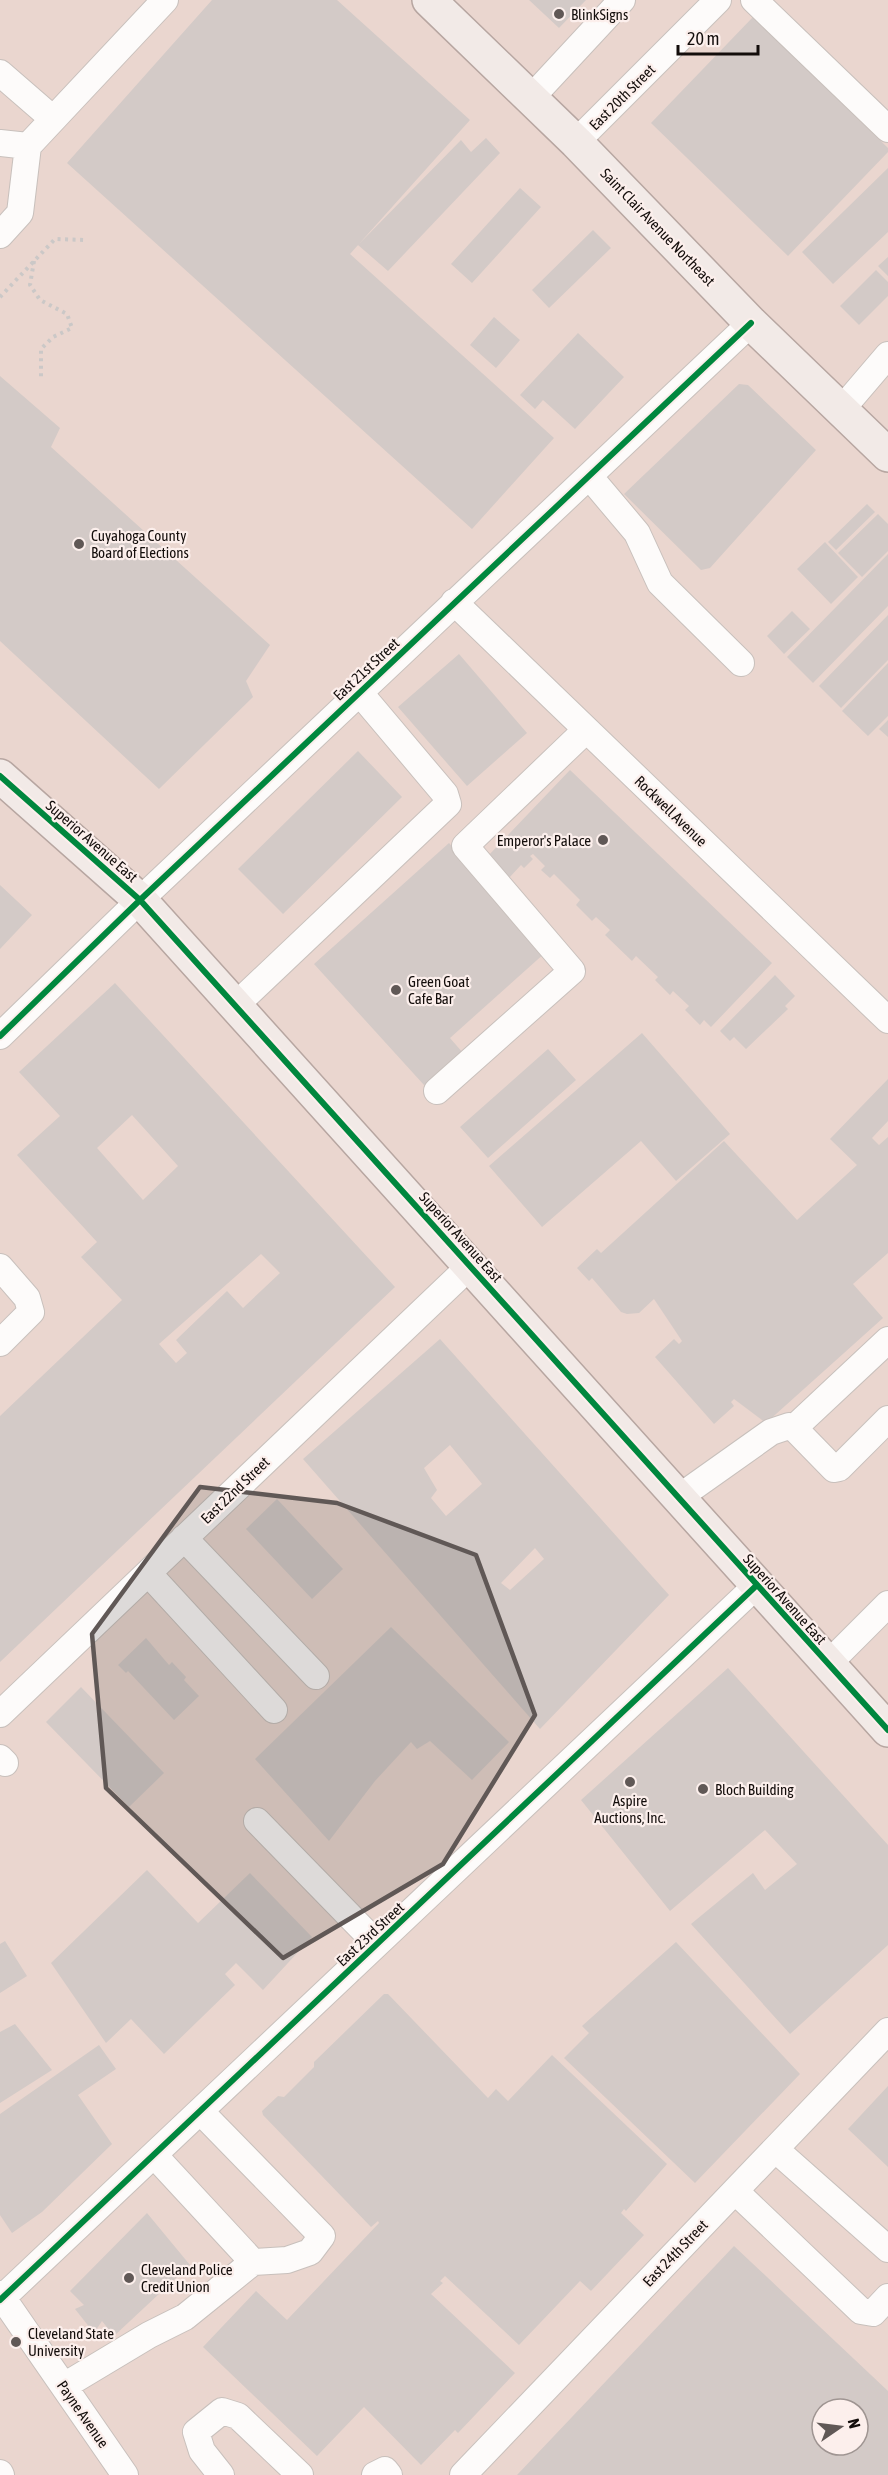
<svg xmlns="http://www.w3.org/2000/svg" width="888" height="2475" font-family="'Asap Condensed',sans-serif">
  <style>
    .built { fill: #ead6cf; fill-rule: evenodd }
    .building { fill: #d3cac7; fill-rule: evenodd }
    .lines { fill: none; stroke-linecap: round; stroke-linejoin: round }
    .minor-casing { stroke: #c8c0bc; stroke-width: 28 }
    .major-casing { stroke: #b7a6a1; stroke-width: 36 }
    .path { stroke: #cbc8c7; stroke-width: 4; stroke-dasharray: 3 4.5; stroke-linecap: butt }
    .minor { stroke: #fdfbfa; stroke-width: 26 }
    .major { stroke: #f2eae7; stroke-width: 33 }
    .cycleway-casing { stroke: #fcefec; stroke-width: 10 }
    .cycleway { stroke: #00873e; stroke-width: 6 }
    .marked { fill: #605856; fill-opacity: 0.2; stroke: #605856; stroke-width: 4.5; stroke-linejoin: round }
    .poi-dot { fill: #605856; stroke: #fcefec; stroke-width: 2 }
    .labels { text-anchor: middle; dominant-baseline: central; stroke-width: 4.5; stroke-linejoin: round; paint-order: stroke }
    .poi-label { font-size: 15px; fill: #130d0b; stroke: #fcefec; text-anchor: start }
    .street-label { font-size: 15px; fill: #130d0b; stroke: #fcefec }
  </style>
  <rect width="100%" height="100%" fill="#efe4e0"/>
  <path class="built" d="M 0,0 L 888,0 L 888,2475 L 0,2475 ZM 822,2409 L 858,2409 L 858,2445 L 822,2445 Z"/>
  <path class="building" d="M 212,0 L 337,0 L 470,120 L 350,254 L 554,438 L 472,529 L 67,163 Z
    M 529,0 L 586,0 L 559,28 Z
    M 753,17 L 888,148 L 888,152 L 788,256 L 651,123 Z
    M 486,138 L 500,153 L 388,271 L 358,245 L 461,140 L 471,152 Z
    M 888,168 L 888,232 L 833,284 L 802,252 Z
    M 520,188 L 541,207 L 472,283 L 451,264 Z
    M 593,230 L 611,248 L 549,308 L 532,290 Z
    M 888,257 L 888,276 L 878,266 Z
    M 876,270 L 888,282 L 888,296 L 859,325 L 840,306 Z
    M 494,317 L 520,340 L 496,368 L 470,345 Z
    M 578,333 L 624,377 L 575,429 L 543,400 L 535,409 L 520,395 Z
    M 0,376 L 60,428 L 51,447 L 270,645 L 246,681 L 253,697 L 159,789 L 0,641 Z
    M 739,384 L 748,385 L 816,450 L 710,568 L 701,570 L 624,494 Z
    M 867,504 L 875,512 L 836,550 L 828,542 Z
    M 878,514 L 888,524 L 888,551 L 862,577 L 838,553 Z
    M 825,542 L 858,577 L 831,604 L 797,569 Z
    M 888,554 L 888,606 L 813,683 L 787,657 Z
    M 792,611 L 810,629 L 784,654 L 767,636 Z
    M 888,615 L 888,660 L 841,708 L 819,686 Z
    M 459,654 L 527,733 L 467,786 L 398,707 Z
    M 888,663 L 888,716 L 868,736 L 842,711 Z
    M 888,720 L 888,737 L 879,729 Z
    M 358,751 L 402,797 L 283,914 L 238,869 Z
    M 570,770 L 772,963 L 711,1027 L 704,1020 L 700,1025 L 685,1010 L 689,1006 L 673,991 L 670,995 L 655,980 L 658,977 L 636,956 L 632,961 L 605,935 L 610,930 L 596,917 L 592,921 L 576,905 L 580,900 L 554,874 L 550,878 L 541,870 L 545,866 L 533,854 L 530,856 L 533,859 L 524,868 L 521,865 L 509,878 L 487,857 Z
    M 449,843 L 546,952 L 450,1038 L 463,1053 L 424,1085 L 314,964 Z
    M 0,885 L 32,915 L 0,949 Z
    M 775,975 L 795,996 L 785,1006 L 788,1009 L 746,1049 L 734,1037 L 730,1041 L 720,1031 Z
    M 115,983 L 395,1287 L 0,1662 L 0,1416 L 122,1300 L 81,1257 L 97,1242 L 17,1155 L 60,1116 L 19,1072 ZM 132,1115 L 178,1166 L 143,1200 L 97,1148 ZM 261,1254 L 280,1273 L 243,1308 L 227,1291 L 176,1340 L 187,1353 L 176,1363 L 159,1344 Z
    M 642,1033 L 730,1134 L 676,1181 L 641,1141 L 542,1227 L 489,1166 Z
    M 548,1049 L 576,1080 L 488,1158 L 460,1127 Z
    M 888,1079 L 888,1121 L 872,1138 L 879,1145 L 888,1137 L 888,1253 L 853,1284 L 883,1318 L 766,1423 L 734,1399 L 731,1402 L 734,1406 L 714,1424 L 655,1357 L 674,1339 L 679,1344 L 682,1341 L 654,1299 L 639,1313 L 627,1314 L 621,1312 L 592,1278 L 589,1281 L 577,1268 L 597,1249 L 601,1253 L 724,1141 L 797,1220 L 857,1165 L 830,1139 Z
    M 440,1339 L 669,1595 L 540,1729 L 303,1459 ZM 450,1445 L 482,1484 L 446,1516 L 431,1498 L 437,1490 L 424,1468 ZM 535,1548 L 544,1559 L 510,1590 L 501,1583 Z
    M 277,1499 L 343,1569 L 312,1599 L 246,1529 Z
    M 391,1627 L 509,1742 L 472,1780 L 430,1741 L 417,1749 L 411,1742 L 375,1781 L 329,1841 L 255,1759 Z
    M 146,1638 L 169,1665 L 172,1662 L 186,1677 L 184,1680 L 199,1696 L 174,1720 L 128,1671 L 126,1673 L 118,1665 Z
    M 728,1668 L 888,1845 L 888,1945 L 790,2034 L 691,1924 L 753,1873 L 765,1890 L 797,1864 L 765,1830 L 670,1911 L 581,1800 Z
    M 81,1687 L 164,1773 L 129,1807 L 46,1722 Z
    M 147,1870 L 198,1923 L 250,1873 L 312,1937 L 263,1990 L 236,1963 L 225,1974 L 235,1985 L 164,2054 L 131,2019 L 106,2043 L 51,1963 Z
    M 5,1941 L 27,1976 L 0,1993 L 0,1944 Z
    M 676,1942 L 800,2074 L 695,2183 L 564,2058 L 589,2033 L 582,2026 Z
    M 384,1994 L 388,1994 L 488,2098 L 496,2089 L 508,2101 L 552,2055 L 667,2164 L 626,2211 L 624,2209 L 621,2213 L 644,2235 L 591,2291 L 580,2281 L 519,2345 L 445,2276 L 440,2281 L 443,2283 L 431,2294 L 515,2373 L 458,2433 L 455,2430 L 421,2465 L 364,2407 L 317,2456 L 203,2347 L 256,2291 L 287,2320 L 379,2223 L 378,2221 L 371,2227 L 263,2115 L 262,2111 L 278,2096 L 284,2097 L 314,2067 L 314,2062 Z
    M 15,2024 L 52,2070 L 0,2103 L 0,2032 Z
    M 99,2045 L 116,2069 L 78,2095 L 112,2144 L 42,2212 L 12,2233 L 0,2215 L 0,2114 Z
    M 888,2086 L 888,2167 L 848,2129 Z
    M 147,2213 L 190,2265 L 114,2336 L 102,2321 L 94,2333 L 75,2309 L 84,2305 L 70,2291 Z
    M 734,2246 L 888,2391 L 888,2475 L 517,2475 ZM 822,2409 L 858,2409 L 858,2445 L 822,2445 Z"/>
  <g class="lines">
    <defs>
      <path id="minor" d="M 754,0 L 888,129
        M 0,73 L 53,119
        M 530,99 L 622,0
        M 576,142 L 718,0
        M 0,143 L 28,146
        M 0,235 L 20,213 L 28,146 L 165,0
        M 841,410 L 888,355
        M 589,476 L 637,533 L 660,583 L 741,663
        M 454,602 L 888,1020
        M 236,1005 L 448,804 L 445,794 L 359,692
        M 0,1036 L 140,900 L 751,323
        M 437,1091 L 572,971 L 465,846 L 586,730
        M 0,1267 L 27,1298 L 31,1312 L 0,1343
        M 794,1428 L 888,1340
        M 678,1498 L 771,1432 L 789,1426 L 794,1428 L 834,1469 L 839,1468 L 888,1419
        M 184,1538 L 316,1676
        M 148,1573 L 274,1710
        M 828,1664 L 888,1604
        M 0,1714 L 471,1265
        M 0,1758 L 5,1763
        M 257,1821 L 377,1944
        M 775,2149 L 888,2249
        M 154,2155 L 253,2262
        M 735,2191 L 861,2311 L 873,2313 L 888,2297
        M 0,2294 L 125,2475
        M 0,2300 L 757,1585
        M 64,2386 L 149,2335 L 185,2317 L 253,2262 L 287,2260 L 310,2252 L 322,2236 L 200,2111
        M 0,2473 L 1,2475
        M 221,2475 L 202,2451 L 196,2432 L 222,2411 L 238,2416 L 300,2475
        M 375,2475 L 385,2470 L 389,2475
        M 463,2475 L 888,2031"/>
      <path id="major" d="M 429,0 L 576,142 L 751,323 L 888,455
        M 0,776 L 140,900 L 888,1730"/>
    </defs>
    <use href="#minor" class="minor-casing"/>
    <use href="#major" class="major-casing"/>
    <path class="path" d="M 34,261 L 30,285 L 40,300 L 67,314 L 72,328 L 53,337 L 41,349 L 41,377
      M 0,297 L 55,239 L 84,240"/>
    <use href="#minor" class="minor"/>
    <use href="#major" class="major"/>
    <defs>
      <path id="cycleway" d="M 0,776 L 140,900 L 888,1730
        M 0,1036 L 140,900 L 751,323
        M 0,2300 L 757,1585"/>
    </defs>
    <use href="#cycleway" class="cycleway-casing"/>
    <use href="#cycleway" class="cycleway"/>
  </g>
  <path class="marked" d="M 200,1487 L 337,1503 L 476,1555 L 535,1715 L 443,1864 L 283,1958 L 106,1788 L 92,1634 Z"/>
  <g class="poi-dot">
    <circle cx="559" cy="14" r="6"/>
    <circle cx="79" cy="544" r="6"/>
    <circle cx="603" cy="840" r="6"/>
    <circle cx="396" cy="990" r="6"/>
    <circle cx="630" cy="1782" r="6"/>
    <circle cx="703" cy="1789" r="6"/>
    <circle cx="129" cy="2278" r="6"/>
    <circle cx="16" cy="2342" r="6"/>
  </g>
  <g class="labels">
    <g class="poi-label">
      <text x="571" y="14">BlinkSigns</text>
      <text x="91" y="535">Cuyahoga County<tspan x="91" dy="17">Board of Elections</tspan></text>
      <text x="591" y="840" text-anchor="end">Emperor's Palace</text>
      <text x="408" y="981">Green Goat<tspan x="408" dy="17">Cafe Bar</tspan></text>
      <text x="715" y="1789">Bloch Building</text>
      <text x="630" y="1800" text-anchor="middle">Aspire<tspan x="630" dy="17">Auctions, Inc.</tspan></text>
      <text x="141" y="2269">Cleveland Police<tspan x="141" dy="17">Credit Union</tspan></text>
      <text x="28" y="2333">Cleveland State<tspan x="28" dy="17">University</tspan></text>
    </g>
    <g class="street-label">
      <text transform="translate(622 97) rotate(-45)">East 20th Street</text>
      <text transform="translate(658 227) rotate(46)">Saint Clair Avenue Northeast</text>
      <text transform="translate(366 669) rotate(-43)">East 21st Street</text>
      <text transform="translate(671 811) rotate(44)">Rockwell Avenue</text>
      <text transform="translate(92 841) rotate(41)">Superior Avenue East</text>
      <text transform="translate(461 1237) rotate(48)">Superior Avenue East</text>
      <text transform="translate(235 1490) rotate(-44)">East 22nd Street</text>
      <text transform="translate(785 1599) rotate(48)">Superior Avenue East</text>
      <text transform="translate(370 1934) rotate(-43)">East 23rd Street</text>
      <text transform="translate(675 2253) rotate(-46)">East 24th Street</text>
      <text transform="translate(83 2414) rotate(55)">Payne Avenue</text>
    </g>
  </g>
  <g transform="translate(840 2427) rotate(76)"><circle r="28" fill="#fcefec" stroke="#9f9592" stroke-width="1.5"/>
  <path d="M0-4.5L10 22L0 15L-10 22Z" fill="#605856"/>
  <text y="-9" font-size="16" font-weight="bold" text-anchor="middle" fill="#130d0b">N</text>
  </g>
  <path d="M678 45v9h80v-9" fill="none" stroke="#130d0b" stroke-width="3"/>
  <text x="687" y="45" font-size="18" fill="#130d0b" stroke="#fcefec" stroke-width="4.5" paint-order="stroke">20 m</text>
</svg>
